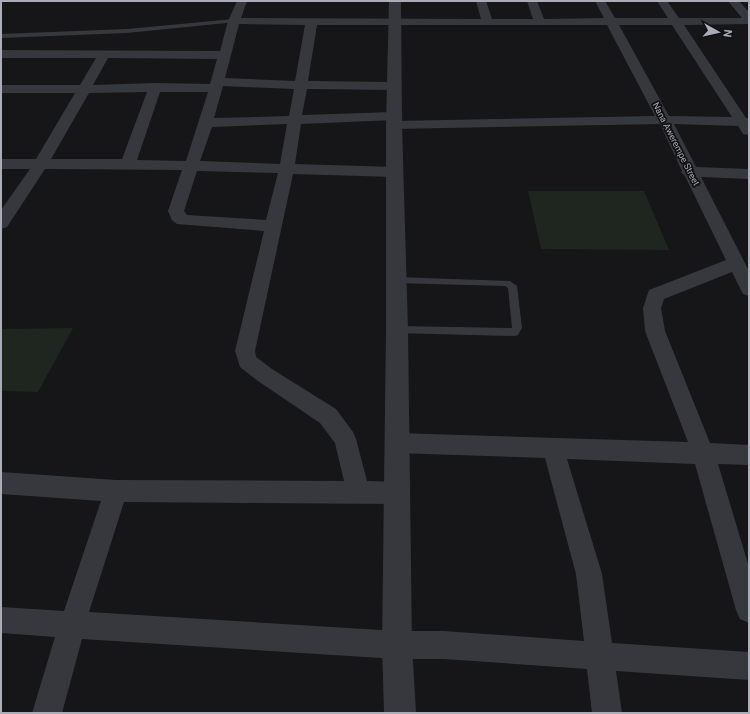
<svg xmlns="http://www.w3.org/2000/svg" width="750" height="714" font-family="Roboto,sans-serif">
  <style>
    .green { fill: #1e261f }
    .lines { fill: none; stroke-linecap: round; stroke-linejoin: round }
    .service { fill: #37383d; fill-rule: evenodd }
    .minor { fill: #37383d; fill-rule: evenodd }
    .tertiary { fill: #37383d; fill-rule: evenodd }
    .labels { text-anchor: middle; dominant-baseline: central; stroke-width: 3.5; stroke-linejoin: round; paint-order: stroke }
    .far-street-label { font-size: 9px; fill: #a8adb8; stroke: #111113 }
  </style>
  <rect width="100%" height="100%" fill="#161618"/>
  <path class="green" d="M 528,191 L 644,191 L 669,250 L 541,249 Z
    M 73,328 L 38,392 L 1,391 L 1,329 Z"/>
  <g class="lines">
    <path class="service" d="M 234,19 L 237,21 L 236,22 L 127,33 L 1,38 L 1,34 L 127,29 Z
      M 395,277 L 510,281 L 517,286 L 522,328 L 518,335 L 515,336 L 394,333 L 392,330 L 394,327 L 397,326 L 512,328 L 508,288 L 505,286 L 395,283 L 390,280 Z"/>
    <path class="minor" d="M 237,1 L 247,1 L 241,18 L 481,19 L 476,1 L 486,1 L 492,19 L 533,19 L 527,1 L 537,1 L 544,19 L 604,18 L 595,1 L 605,1 L 615,18 L 668,18 L 657,1 L 667,1 L 679,18 L 742,18 L 728,1 L 739,1 L 749,12 L 749,24 L 684,25 L 746,118 L 749,118 L 749,135 L 743,134 L 738,126 L 674,124 L 696,167 L 749,169 L 749,179 L 701,177 L 749,271 L 749,296 L 743,294 L 732,272 L 664,299 L 661,308 L 665,331 L 710,443 L 749,445 L 749,465 L 718,464 L 749,567 L 749,623 L 740,619 L 736,610 L 695,464 L 567,459 L 602,574 L 612,643 L 749,652 L 749,680 L 616,671 L 622,713 L 592,713 L 587,669 L 444,659 L 397,659 L 82,639 L 62,713 L 32,713 L 55,637 L 1,633 L 1,607 L 64,611 L 101,501 L 1,494 L 1,472 L 116,480 L 344,481 L 335,443 L 320,423 L 258,381 L 240,367 L 235,351 L 264,231 L 177,224 L 172,220 L 168,211 L 182,170 L 45,169 L 7,227 L 1,229 L 1,210 L 30,169 L 1,169 L 1,159 L 36,159 L 75,93 L 1,93 L 1,85 L 80,85 L 96,58 L 1,58 L 1,50 L 220,51 L 228,21 ZM 239,24 L 305,25 L 295,81 L 225,78 ZM 317,25 L 607,25 L 655,116 L 394,121 L 389,122 L 387,125 L 389,128 L 394,129 L 660,124 L 682,171 L 681,172 L 685,176 L 726,260 L 649,290 L 643,308 L 645,331 L 688,442 L 396,433 L 388,436 L 385,443 L 388,450 L 396,453 L 545,458 L 576,574 L 584,641 L 444,631 L 397,631 L 89,612 L 124,502 L 397,504 L 405,501 L 409,493 L 405,485 L 397,482 L 367,481 L 356,439 L 353,432 L 336,409 L 272,369 L 256,357 L 255,351 L 293,174 L 395,177 L 400,175 L 403,172 L 400,169 L 395,167 L 295,164 L 301,124 L 394,120 L 399,119 L 401,116 L 399,113 L 394,112 L 302,115 L 307,89 L 393,90 L 398,89 L 400,86 L 398,83 L 393,82 L 308,81 ZM 619,25 L 672,25 L 732,117 L 669,116 ZM 108,58 L 217,59 L 210,84 L 155,83 L 93,85 ZM 223,86 L 294,89 L 289,116 L 214,118 ZM 147,92 L 122,159 L 51,159 L 89,93 ZM 160,92 L 208,92 L 186,161 L 137,160 ZM 287,124 L 280,164 L 200,161 L 212,127 ZM 197,171 L 278,173 L 266,220 L 187,215 L 184,211 Z"/>
    <path class="tertiary" d="M 389,1 L 401,1 L 402,125 L 408,330 L 412,645 L 416,713 L 384,713 L 382,645 L 386,330 L 386,125 Z"/>
  </g>
  <g class="labels">
    <g class="far-street-label">
      <text transform="translate(676 144) rotate(63)">Nana Awerempe Street</text>
    </g>
  </g>
  <rect width="750" height="714" fill="none" stroke="#a8adb8" stroke-width="4"/>
  <g transform="translate(718 32) rotate(98)" stroke="#111113" stroke-width="3" paint-order="stroke">
  <path d="M0-3L7 15L0 10L-7 15Z" fill="#a8adb8"/>
  <text y="-6" font-size="11" font-weight="bold" text-anchor="middle" fill="#a8adb8">N</text>
  </g>
</svg>
